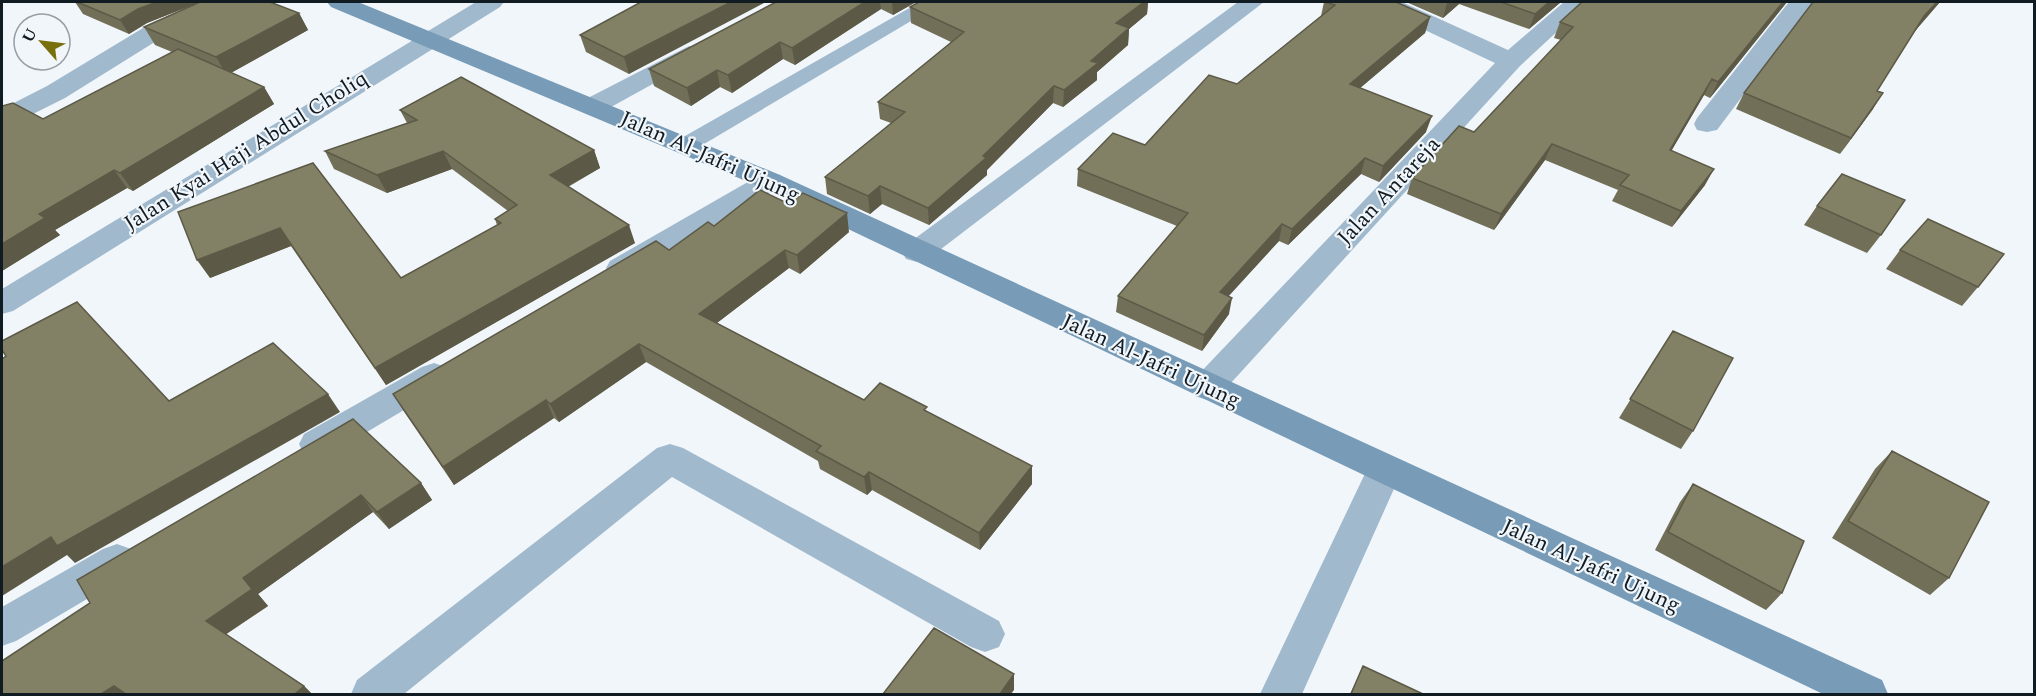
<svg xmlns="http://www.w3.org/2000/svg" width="2036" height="696" font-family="Spectral,serif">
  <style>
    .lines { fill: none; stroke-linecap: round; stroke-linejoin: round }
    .lane { fill: #a1b9cc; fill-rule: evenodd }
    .street { fill: #a1b9cc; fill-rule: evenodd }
    .secondary { fill: #789cb7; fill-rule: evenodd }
    .wall { fill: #716f57 }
    .shaded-wall { fill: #5c5a47 }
    .building { fill: #838165; stroke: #5c5a47; stroke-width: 1.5 }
    .labels { text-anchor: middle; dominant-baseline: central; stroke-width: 4.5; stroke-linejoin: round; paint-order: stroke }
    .street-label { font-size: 22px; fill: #111b22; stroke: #f1f6fb }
  </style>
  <rect width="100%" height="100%" fill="#f1f6fb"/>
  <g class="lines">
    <path class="lane" d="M 920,2 L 943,2 L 694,150 L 678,150 L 675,145 L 678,140 Z"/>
    <path class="street" d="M 205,2 L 236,2 L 232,7 L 166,35 L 65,98 L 11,125 L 2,127 L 2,109 L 47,86 L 148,25 Z
      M 476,2 L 504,2 L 500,7 L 13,311 L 2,314 L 2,289 Z
      M 1238,2 L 1264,2 L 928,259 L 917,262 L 906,259 L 902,252 L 906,245 Z
      M 1373,2 L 1402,2 L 1508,50 L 1564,2 L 1589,2 L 1520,66 L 1219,396 L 1207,400 L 1195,396 L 1190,387 L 1195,378 L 1495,63 L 1376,7 Z
      M 1789,2 L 1813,2 L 1717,130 L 1707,132 L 1697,130 L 1694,124 L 1697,118 Z
      M 689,46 L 698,49 L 702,54 L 698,59 L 602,112 L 593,114 L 584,112 L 580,106 L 584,100 Z
      M 770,172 L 780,175 L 784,181 L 780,187 L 632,275 L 621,279 L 610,275 L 606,268 L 610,261 L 760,175 Z
      M 434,363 L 446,367 L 451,376 L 446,385 L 330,454 L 317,458 L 304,454 L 299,444 L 304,434 L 422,367 Z
      M 670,444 L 683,448 L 999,621 L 1005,634 L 999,647 L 985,652 L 971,647 L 672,477 L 404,694 L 351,694 L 357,680 L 657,448 Z
      M 1384,456 L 1397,461 L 1402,471 L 1302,694 L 1260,694 L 1371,461 Z
      M 117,544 L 131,549 L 136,561 L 131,573 L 16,641 L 2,646 L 2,607 L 103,549 Z"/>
    <path class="secondary" d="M 327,2 L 358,2 L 780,175 L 1882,680 L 1888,694 L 1823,694 L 760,187 L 331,7 Z"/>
  </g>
  <path class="wall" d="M 75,2 L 200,2 L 147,23 L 129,34 L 83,14 Z
    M 641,2 L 629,74 L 586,52 L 580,35 Z
    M 776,2 L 916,2 L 893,15 L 881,9 L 795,65 L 783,59 L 732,93 L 720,87 L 691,106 L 654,86 L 649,69 Z
    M 919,2 L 1148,2 L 1147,14 L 1129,29 L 1128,45 L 1097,72 L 1097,80 L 1063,107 L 1053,103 L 987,170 L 987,175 L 929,225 L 882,204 L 870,214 L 827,194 L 825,177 L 891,123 L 880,119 L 878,102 L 951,42 L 911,23 L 910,7 Z
    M 1324,2 L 1430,17 L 1425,33 L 1360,88 L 1426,132 L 1379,182 L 1361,174 L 1288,245 L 1279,241 L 1228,296 L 1229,314 L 1202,351 L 1116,312 L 1118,296 L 1177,226 L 1077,186 L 1078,169 L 1145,145 L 1237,84 L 1321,16 Z
    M 1406,2 L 1561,2 L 1529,29 L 1459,4 L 1443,18 Z
    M 1787,2 L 1710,98 L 1704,95 L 1671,151 L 1705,185 L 1672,227 L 1612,201 L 1618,190 L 1545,160 L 1494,230 L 1407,194 L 1412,178 L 1474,132 L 1561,40 L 1554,38 L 1560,22 Z
    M 1808,2 L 1940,2 L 1915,31 L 1877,91 L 1873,109 L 1840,154 L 1736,109 L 1744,93 L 1813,2 Z
    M 299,13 L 308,30 L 231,73 L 264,87 L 274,104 L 133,191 L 127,188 L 55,230 L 60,235 L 2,271 L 2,105 L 43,119 L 172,52 L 155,45 L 144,27 Z
    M 400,110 L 594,150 L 600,168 L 568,187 L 635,243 L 386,385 L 291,246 L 210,278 L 313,163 L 401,278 L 497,225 L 495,219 L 508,211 L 452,169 L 387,193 L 334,169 L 325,151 L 407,123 Z
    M 1817,206 L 1881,235 L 1867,253 L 1804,225 Z
    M 714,226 L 849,232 L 800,274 L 789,268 L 717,323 L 864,400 L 927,412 L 1032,484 L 980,550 L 872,490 L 867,495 L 820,469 L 818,461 L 646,362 L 559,422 L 554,418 L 454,485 L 405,413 L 393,394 Z
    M 1900,250 L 1978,287 L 1962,306 L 1886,269 Z
    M 1673,331 L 1693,431 L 1681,449 L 1619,418 Z
    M 353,419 L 421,483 L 432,500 L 389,529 L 373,512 L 258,594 L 268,606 L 226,634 L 304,686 L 312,694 L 2,694 L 90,603 Z
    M 1892,451 L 1949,578 L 1930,595 L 1832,538 L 1875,469 Z
    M 1693,484 L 1782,593 L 1766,610 L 1655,550 L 1680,502 Z
    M 1363,666 L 1423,694 L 1350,694 Z"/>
  <path class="shaded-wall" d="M 157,2 L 200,2 L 147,23 L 129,34 L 120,20 L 138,9 Z
    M 731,2 L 766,2 L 629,74 L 624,57 Z
    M 865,2 L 880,2 L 881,9 L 795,65 L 792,48 Z
    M 892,2 L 916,2 L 893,15 Z
    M 1144,2 L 1148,2 L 1147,14 L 1129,29 L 1128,45 L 1097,72 L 1097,80 L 1063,107 L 1064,90 L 1091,61 L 1116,23 Z
    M 1449,2 L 1460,2 L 1459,4 L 1443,18 L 1447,3 Z
    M 1549,2 L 1561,2 L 1529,29 L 1535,14 Z
    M 1783,2 L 1787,2 L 1710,98 L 1718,82 Z
    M 1937,2 L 1940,2 L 1914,32 L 1924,16 Z
    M 299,13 L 308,30 L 227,75 L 216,57 Z
    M 1430,17 L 1425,33 L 1346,100 L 1350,84 Z
    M 780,42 L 783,59 L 732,93 L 728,75 Z
    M 717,70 L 720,87 L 691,106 L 687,88 Z
    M 1712,79 L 1704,95 L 1662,167 L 1670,150 Z
    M 1054,86 L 1053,103 L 987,170 L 987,175 L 929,225 L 928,208 L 983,156 Z
    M 264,87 L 274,104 L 133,191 L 120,173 Z
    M 1883,93 L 1873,109 L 1840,154 L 1851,138 Z
    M 1432,116 L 1426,132 L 1379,182 L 1383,166 Z
    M 1552,144 L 1545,160 L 1494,230 L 1501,214 Z
    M 594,150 L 600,168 L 556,193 L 550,175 Z
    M 443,151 L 452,169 L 387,193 L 377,175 Z
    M 1365,158 L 1361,174 L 1288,245 L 1292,229 Z
    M 1714,169 L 1705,185 L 1672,227 L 1681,211 Z
    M 114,170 L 127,188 L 55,230 L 60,235 L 2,271 L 2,244 L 39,214 Z
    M 880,186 L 882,204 L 870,214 L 868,196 Z
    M 847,213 L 849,232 L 800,274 L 797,255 Z
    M 1282,224 L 1279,241 L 1217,309 L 1220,292 Z
    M 629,225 L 635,243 L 386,385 L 375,368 Z
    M 280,228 L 291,246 L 210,278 L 197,260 Z
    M 785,250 L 789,268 L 705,332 L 699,314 Z
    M 1232,298 L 1229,314 L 1202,351 L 1204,335 Z
    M 639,344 L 646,362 L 559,422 L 550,404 Z
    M 328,394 L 340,412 L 75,563 L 67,555 L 2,596 L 2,567 L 51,537 Z
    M 546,400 L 554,418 L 454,485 L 443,467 Z
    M 1032,466 L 1032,484 L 980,550 L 979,533 Z
    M 869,472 L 872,490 L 867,495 L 864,477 Z
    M 421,483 L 432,500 L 389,529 L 377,512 Z
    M 361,495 L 373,512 L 258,594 L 268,606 L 222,637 L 206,621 L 243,578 Z
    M 1014,674 L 1014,690 L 1011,694 L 1000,694 Z
    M 114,686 L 125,694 L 101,694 Z
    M 304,686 L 312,694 L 295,694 Z"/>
  <path class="building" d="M 77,2 L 157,2 L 138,9 L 120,20 Z
    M 200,2 L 270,2 L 299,13 L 216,57 L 144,27 Z
    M 641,2 L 731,2 L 624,57 L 580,35 Z
    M 776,2 L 865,2 L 792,48 L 780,42 L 728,75 L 717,70 L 687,88 L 649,69 Z
    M 919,2 L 1144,2 L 1116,23 L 1129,28 L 1091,61 L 1098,63 L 1064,90 L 1054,86 L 983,156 L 986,158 L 928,208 L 880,186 L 868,196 L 825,177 L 905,112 L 878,102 L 964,32 L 910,7 Z
    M 1325,2 L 1396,2 L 1430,17 L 1350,84 L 1432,116 L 1383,166 L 1365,158 L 1292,229 L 1282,224 L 1220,292 L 1232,298 L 1204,335 L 1118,296 L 1188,213 L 1078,169 L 1113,133 L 1145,145 L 1209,75 L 1237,84 L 1335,5 Z
    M 1501,2 L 1549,2 L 1535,14 Z
    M 1582,2 L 1783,2 L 1718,82 L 1712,79 L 1670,150 L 1714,169 L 1681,211 L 1620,185 L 1629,175 L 1552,144 L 1501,214 L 1412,178 L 1459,126 L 1474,132 L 1573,27 L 1560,22 Z
    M 1813,2 L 1937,2 L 1924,16 L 1877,91 L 1883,93 L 1851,138 L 1744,93 Z
    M 178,49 L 264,87 L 120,173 L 114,170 L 39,214 L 45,218 L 2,244 L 2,106 L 13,103 L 43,119 Z
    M 461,77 L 594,150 L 550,175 L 629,225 L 375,368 L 280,228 L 197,260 L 178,212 L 313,163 L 401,278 L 501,223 L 495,219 L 517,205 L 443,151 L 377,175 L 325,151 L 417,120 L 400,110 Z
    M 1842,174 L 1905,200 L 1881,235 L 1817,206 Z
    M 760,190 L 789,204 L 803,193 L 847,213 L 797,255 L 785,250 L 699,314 L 864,400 L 880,383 L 927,407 L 924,410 L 1032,466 L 979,533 L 869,472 L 864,477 L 816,451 L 821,446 L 639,344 L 550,404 L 546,400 L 443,467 L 393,394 L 656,241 L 669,250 L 708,222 L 714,226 Z
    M 1928,219 L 2004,254 L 1978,287 L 1900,250 Z
    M 77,302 L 169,401 L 273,343 L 328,394 L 57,546 L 51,537 L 2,567 L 2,359 L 6,356 L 2,350 L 2,341 Z
    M 1673,331 L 1733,358 L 1693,431 L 1630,399 Z
    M 353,419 L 421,483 L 377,512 L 361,495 L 243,578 L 252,589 L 206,621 L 304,686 L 295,694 L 126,694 L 114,686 L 101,694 L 2,694 L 2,661 L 90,603 L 77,580 Z
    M 1892,451 L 1989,502 L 1949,578 L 1848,521 Z
    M 1693,484 L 1804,541 L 1782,593 L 1668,532 Z
    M 934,628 L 1014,674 L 1000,694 L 883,694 Z
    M 1363,666 L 1423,694 L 1351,694 Z"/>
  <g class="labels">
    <g class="street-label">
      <text transform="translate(246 151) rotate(-32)">Jalan Kyai Haji Abdul Choliq</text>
      <text transform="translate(710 157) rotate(24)">Jalan Al-Jafri Ujung</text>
      <text transform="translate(1389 191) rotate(-47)">Jalan Antareja</text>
      <text transform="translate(1151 361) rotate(25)">Jalan Al-Jafri Ujung</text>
      <text transform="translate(1591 566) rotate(25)">Jalan Al-Jafri Ujung</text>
    </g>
  </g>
  <rect width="2036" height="696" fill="none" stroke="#111b22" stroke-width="6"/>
  <g transform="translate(42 42) rotate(298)"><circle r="28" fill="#f1f6fb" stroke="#979ea4" stroke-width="1.5"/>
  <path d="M0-4.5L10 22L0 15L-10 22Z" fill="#796f0d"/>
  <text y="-9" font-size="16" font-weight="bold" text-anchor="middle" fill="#111b22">U</text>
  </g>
</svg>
